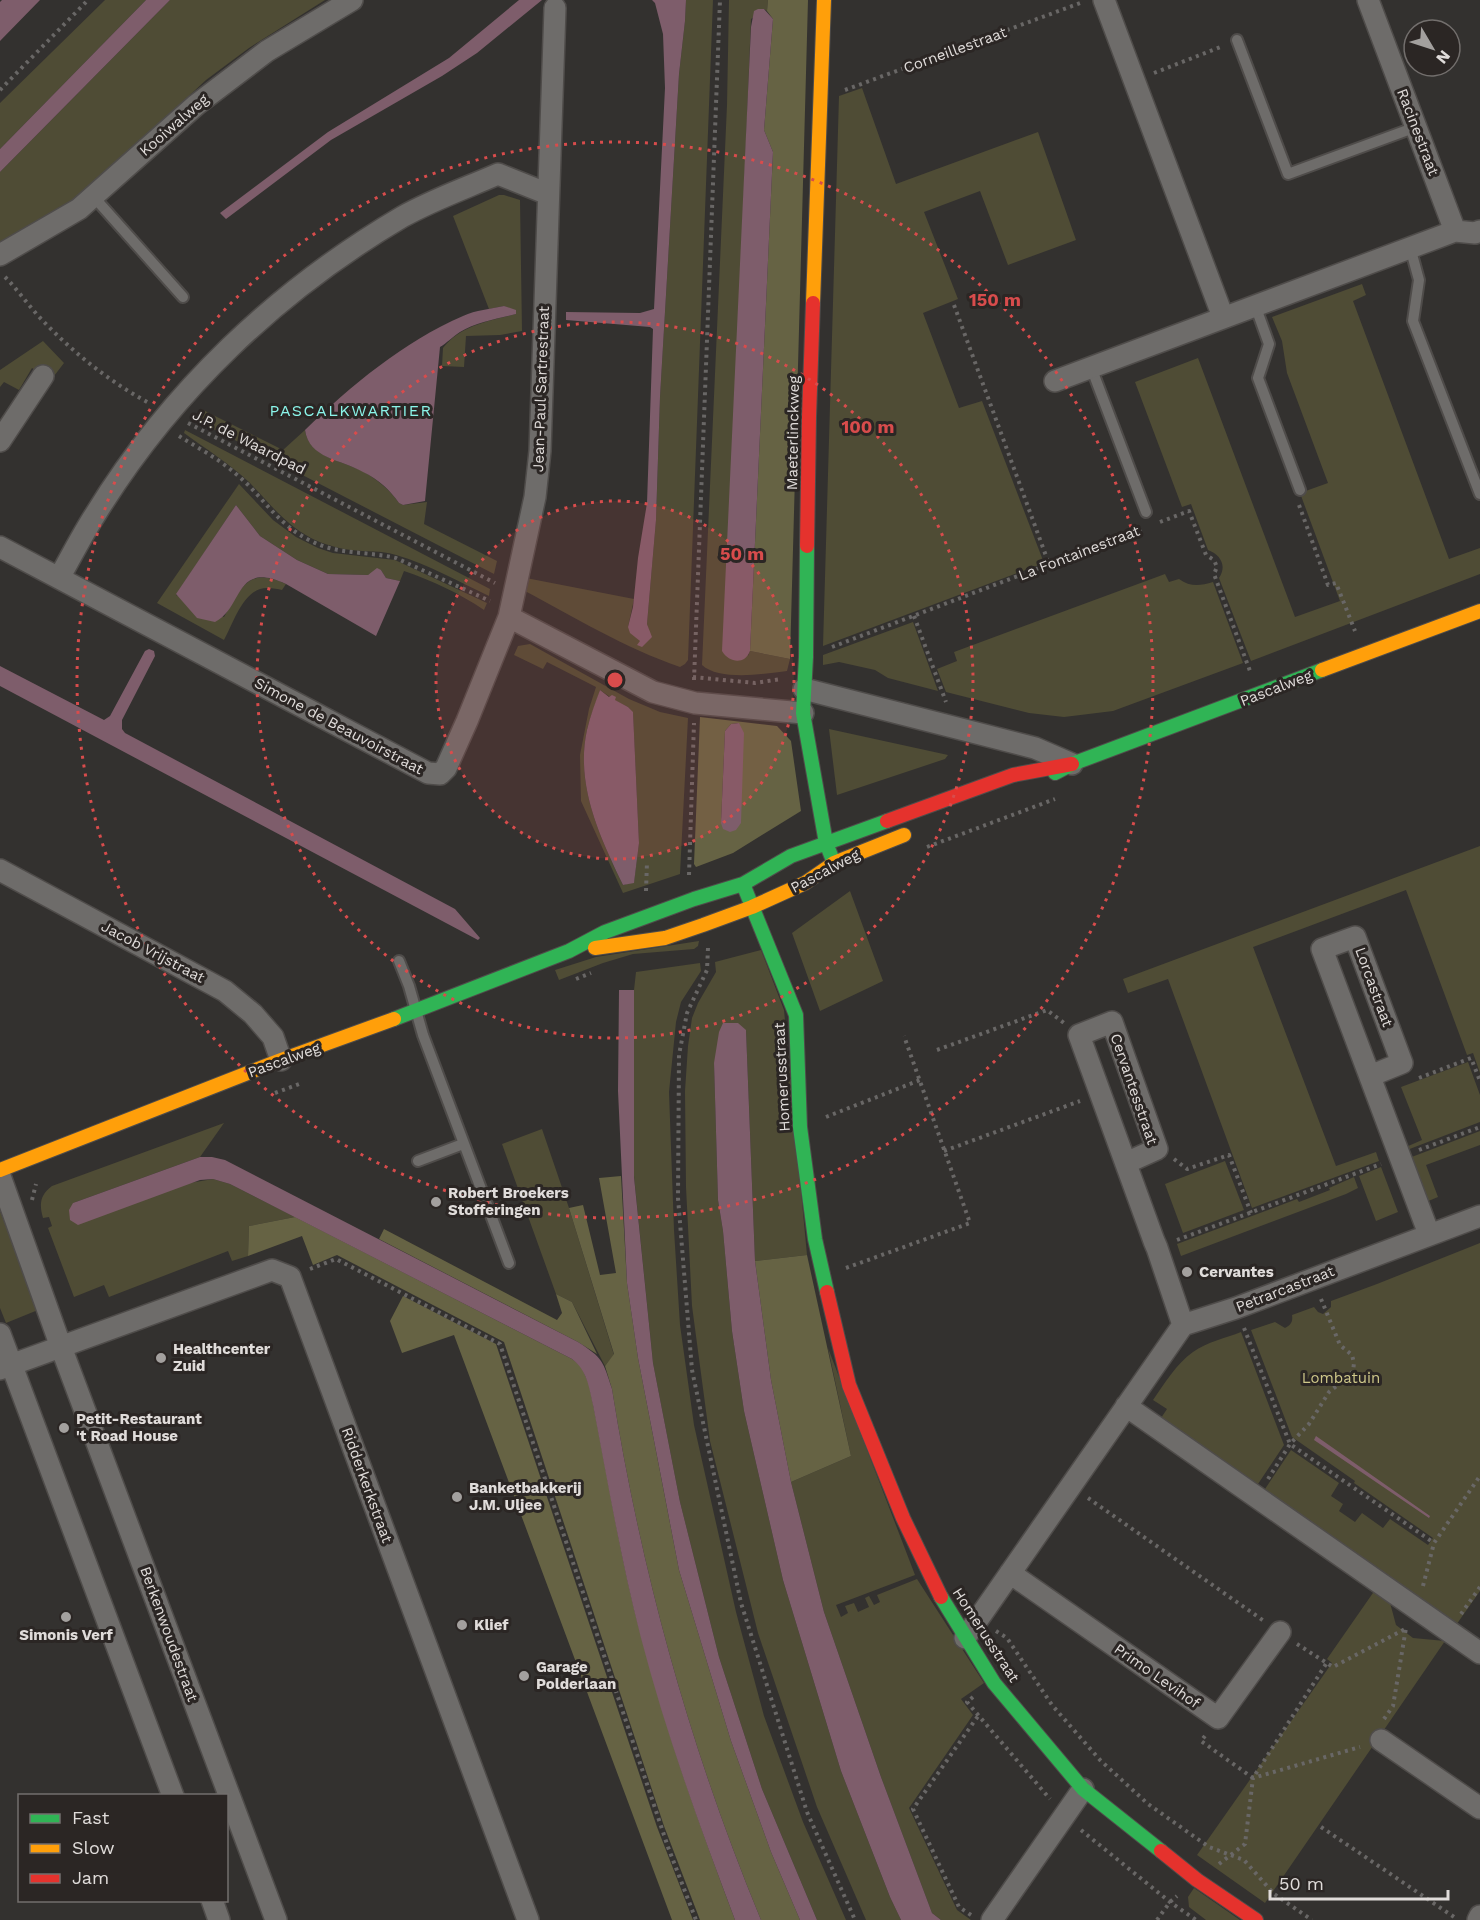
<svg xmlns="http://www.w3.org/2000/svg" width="1480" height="1920" font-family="'Work Sans',sans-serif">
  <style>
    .green { fill: #4f4c35; fill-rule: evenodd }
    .forest { fill: #666344; fill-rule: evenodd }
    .water { fill: #7e5d6b }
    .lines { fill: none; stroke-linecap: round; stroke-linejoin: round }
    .lane-casing { stroke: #4f4c4a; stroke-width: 14 }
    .street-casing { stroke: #4f4c4a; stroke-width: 24 }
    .fast-casing { stroke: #4f4c4a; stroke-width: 16 }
    .slow-casing { stroke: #4f4c4a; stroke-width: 16 }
    .jam-casing { stroke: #4f4c4a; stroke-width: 16 }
    .path { stroke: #696766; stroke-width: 4; stroke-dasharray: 3 4.5; stroke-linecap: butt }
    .lane { stroke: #6e6c6a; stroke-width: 10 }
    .street { stroke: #6e6c6a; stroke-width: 21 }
    .fast { stroke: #30b455; stroke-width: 14 }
    .slow { stroke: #ff9f0a; stroke-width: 14 }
    .jam { stroke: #e5322d; stroke-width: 14 }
    .ring { fill: none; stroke: #d84c4c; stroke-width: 3; stroke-dasharray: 3 6 }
    .poi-dot { fill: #a3a09e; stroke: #2b2624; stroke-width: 2 }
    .labels { text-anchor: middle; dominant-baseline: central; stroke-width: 6; stroke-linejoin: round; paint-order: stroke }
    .street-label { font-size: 15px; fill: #e0dcda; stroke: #2b2624 }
    .poi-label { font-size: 15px; font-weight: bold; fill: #e0dcda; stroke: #2b2624; text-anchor: start }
    .park-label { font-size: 15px; fill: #cfc88a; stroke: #2b2624 }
    .neighbourhood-label { font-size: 16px; letter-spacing: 1.5px; fill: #8bf5ea; stroke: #2b2624 }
    .centre { fill: #d84c4c; stroke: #2b2624; stroke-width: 3 }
    .ring-label { font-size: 18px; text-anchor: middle; font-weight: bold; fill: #d84c4c; stroke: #2b2624; stroke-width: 6; stroke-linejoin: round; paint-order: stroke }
  </style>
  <rect width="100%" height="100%" fill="#33312f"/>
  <path class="green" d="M 105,0 L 146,0 L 0,149 L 0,103 Z
    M 170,0 L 325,0 L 249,48 L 206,80 L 118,162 L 81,194 L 11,244 L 0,248 L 0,172 Z
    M 686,0 L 713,0 L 688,660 L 685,664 L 680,667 C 625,648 574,617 523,590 L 526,578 L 634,599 L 628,627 L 649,630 L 647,624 L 656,520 L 660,397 L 679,74 L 685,21 Z
    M 729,0 L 768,0 L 767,11 L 764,9 L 751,19 L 741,266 L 748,656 L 750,651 L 790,659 L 787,671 C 765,674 719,681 702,665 L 727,105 Z
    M 862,88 L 896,184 L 1038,132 L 1076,240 L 1008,265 L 980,191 L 924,212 L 958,299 L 923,313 L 959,408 L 982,401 L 1044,563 L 823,646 L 839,96 Z
    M 499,195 L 504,195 L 520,200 L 522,331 L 500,335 L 466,336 L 464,367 L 442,366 L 443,348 C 461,325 489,321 516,314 L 504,306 L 489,309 L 453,216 Z
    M 1362,284 L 1366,295 L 1353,301 L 1449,559 L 1480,548 L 1480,574 L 1251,661 L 1219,578 C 1227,566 1221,555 1208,550 L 1191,504 L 1182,507 L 1135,382 L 1198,358 L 1295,617 L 1340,601 L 1300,493 L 1328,483 L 1287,373 L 1282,341 L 1272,317 Z
    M 43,341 L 64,363 L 51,380 L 32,368 L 19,390 L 4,382 L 0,387 L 0,370 Z
    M 201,409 L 283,450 L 305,430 C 309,458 342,460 364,472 C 378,480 390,490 399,503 L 403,505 L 427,502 L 424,524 L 497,561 L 494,574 L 194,419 Z
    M 185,430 L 490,589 L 489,596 C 459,582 428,564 396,555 C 381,550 366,552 351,550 C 337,548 323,544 311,538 C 285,524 270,504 250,483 C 230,464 206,449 184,433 Z
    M 239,484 L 273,520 L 296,537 L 318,548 L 333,553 L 395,560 L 487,603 L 484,610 C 459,593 433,581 404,571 L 400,581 L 386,578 L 381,570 L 368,575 L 328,574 L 297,560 L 260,536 L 236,505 L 176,595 L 224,617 C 241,588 248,566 286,584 L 282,590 C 278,589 273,588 268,588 C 244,587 234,622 224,640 L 157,603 Z
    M 1165,574 L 1169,582 L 1179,579 C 1190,587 1200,586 1213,582 L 1243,663 L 1113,711 L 1064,717 L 1029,713 L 946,692 L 937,669 L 957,661 L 954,652 Z
    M 913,622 L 938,691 L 888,678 L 875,670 L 839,662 L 823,665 L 823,655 Z
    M 530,644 L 629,699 L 660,712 L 688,718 L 680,874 L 623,893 L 581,801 L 580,755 L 589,709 L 596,687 L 547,662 L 543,669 L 514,655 L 518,646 ZM 600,690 L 610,697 L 616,697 L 614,700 L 628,707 L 633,713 L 639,843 L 634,882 L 623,885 C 600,837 575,785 587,730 C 590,717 596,703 600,690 Z
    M 829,729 L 948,755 L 945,759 L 837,795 Z
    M 1480,846 L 1480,1073 L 1473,1053 L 1467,1055 L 1406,890 L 1253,947 L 1336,1166 L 1376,1152 L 1379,1161 L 1252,1208 L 1168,979 L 1128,993 L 1123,979 Z
    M 850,891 L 883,981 L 820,1011 L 792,933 Z
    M 699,941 L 698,946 L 694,949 L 633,954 L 603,963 L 559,980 L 555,970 L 596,957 Z
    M 761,950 L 784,1010 L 807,1255 L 755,1261 L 746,1030 L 714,1063 L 718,1200 L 723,1231 L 732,1331 L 744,1411 L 783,1580 L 841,1771 L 890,1897 L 901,1920 L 866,1920 L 817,1807 L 758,1633 L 710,1441 L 692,1306 L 686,1187 L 685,1091 L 688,1046 L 692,1018 L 698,1003 L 716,972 L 715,962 Z
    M 700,963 L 701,971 L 681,1002 L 676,1022 L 669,1092 L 674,1230 L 680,1325 L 694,1425 L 736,1612 L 764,1716 L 803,1822 L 846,1920 L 817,1920 L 762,1789 L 719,1657 L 680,1502 L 653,1363 L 634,1176 L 634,990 L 636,972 Z
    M 1468,1062 L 1480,1095 L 1480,1122 L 1407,1150 L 1406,1147 L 1422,1140 L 1401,1087 Z
    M 224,1123 L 200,1157 L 73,1203 L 213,1179 L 230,1184 L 295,1217 L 249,1226 L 248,1256 L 232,1261 L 228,1251 L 109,1297 L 104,1285 L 74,1297 L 48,1228 L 52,1226 L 49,1217 L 43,1218 C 39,1204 40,1195 52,1186 Z
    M 542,1129 L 569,1208 L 614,1355 L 605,1366 L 572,1302 L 556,1294 L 502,1144 Z
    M 1480,1131 L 1480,1145 L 1426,1165 L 1438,1197 L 1426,1202 L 1409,1158 Z
    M 1225,1161 L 1244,1210 L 1183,1233 L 1165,1184 Z
    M 1381,1167 L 1398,1212 L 1376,1221 L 1359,1176 Z
    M 1354,1177 L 1358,1188 L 1346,1194 L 1181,1256 L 1177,1244 L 1297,1199 L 1299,1202 L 1330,1190 L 1329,1188 Z
    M 0,1211 L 38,1310 L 6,1323 L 0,1308 Z
    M 1480,1243 L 1480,1591 L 1454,1628 L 1263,1492 L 1291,1450 L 1339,1483 L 1331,1496 L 1343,1504 L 1339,1511 L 1355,1522 L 1362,1513 L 1383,1528 L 1390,1519 L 1428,1545 L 1433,1538 L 1354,1483 L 1355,1481 L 1292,1437 L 1251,1330 L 1275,1322 L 1285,1328 C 1291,1325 1293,1322 1292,1315 L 1314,1307 L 1318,1312 L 1323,1314 L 1331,1307 L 1331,1301 L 1377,1284 Z
    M 1241,1332 L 1284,1445 L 1256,1487 L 1159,1421 L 1167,1409 L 1153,1400 C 1165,1383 1176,1364 1193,1352 C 1207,1342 1226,1338 1241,1332 Z
    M 828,1348 L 915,1575 L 836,1605 L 841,1617 L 848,1613 L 845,1606 L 854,1603 L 858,1612 L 869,1607 L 865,1598 L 869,1596 L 874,1605 L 880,1602 L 877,1595 L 917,1579 L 984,1683 L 961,1699 L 973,1715 L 909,1808 L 957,1910 L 971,1920 L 941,1920 L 932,1913 L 881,1777 L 824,1612 L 791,1482 L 851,1456 Z
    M 1375,1590 L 1389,1599 L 1396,1625 L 1413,1638 L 1445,1641 L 1265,1903 L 1197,1855 L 1332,1663 L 1327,1659 Z
    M 1194,1888 L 1240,1920 L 1206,1920 L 1189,1907 L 1188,1897 Z"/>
  <path class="forest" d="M 768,0 L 808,0 L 790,659 L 750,651 L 773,152 L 764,130 L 773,19 L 767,11 Z
    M 700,717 L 777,726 L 791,741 L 801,811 L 733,853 L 696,867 L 694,864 ZM 739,723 L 721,823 L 725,731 L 731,724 Z
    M 621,1176 L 627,1283 L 638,1358 L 679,1570 L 731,1741 L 771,1852 L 800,1920 L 761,1920 C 690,1749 641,1571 612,1389 L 605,1366 L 614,1354 L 569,1208 L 583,1205 L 600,1275 L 616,1273 L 599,1178 Z
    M 295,1217 L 572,1359 L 581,1366 L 589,1384 C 607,1469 619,1555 642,1639 C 667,1734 700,1827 735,1920 L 700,1920 L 664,1826 L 504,1342 L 337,1255 L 313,1265 L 302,1236 L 248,1256 L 249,1226 Z
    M 384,1229 L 557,1320 L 562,1313 L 556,1294 L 572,1302 L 597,1354 L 578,1342 L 379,1239 Z
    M 807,1255 L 851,1456 L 791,1482 L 771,1380 L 755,1261 Z
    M 403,1296 L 496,1344 L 657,1827 L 693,1920 L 672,1920 L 454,1335 L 402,1353 L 390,1321 Z"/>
  <path class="water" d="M 2,0 L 40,0 L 0,41 L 0,2 Z
    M 146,0 L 170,0 L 0,172 L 0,149 Z
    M 519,0 L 542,0 L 477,53 L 442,76 L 331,140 L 226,219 L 220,213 L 328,132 L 449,58 Z
    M 652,0 L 686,0 L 685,21 L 679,74 L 660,397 L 656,520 L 647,624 L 652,637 L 642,647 L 637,645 L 640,641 L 630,633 L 628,627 L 633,607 L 638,558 L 647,503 L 653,329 L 650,327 L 566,320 L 566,312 L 640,313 L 654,309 L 665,88 L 663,34 L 655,3 Z
    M 758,9 L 764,9 L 773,19 L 764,130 L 773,152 L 750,651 C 745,665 729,663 722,651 L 751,27 L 754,11 Z
    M 504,306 L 516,310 L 516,314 C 497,319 476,322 460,332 C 452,337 447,343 440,347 L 425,501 L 403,505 L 399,503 C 390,490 378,479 363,472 C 341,459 309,459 305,430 C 352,385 403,342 463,316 C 476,310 490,309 504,306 Z
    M 236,505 L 260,536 L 297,560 L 328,574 L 368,575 L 377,568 L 381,570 L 386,578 L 400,581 L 376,636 L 286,584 C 234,560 244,607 215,622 L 197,618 L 176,594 Z
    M 149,649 L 154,651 L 155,656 L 122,720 L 122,729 L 125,733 L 455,909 L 480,938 L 478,940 L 0,686 L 0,666 L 104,720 L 110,716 L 145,651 Z
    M 600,690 L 609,697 L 612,695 L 616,697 L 615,700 L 628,707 L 633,712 L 639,843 L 634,883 L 623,885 C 600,837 575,785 587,730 C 590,717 595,703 600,690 Z
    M 739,723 L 744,733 L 741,823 L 736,830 L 730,832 L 723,829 L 721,823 L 725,731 L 731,724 Z
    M 619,990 L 634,990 L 634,1177 L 653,1363 L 680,1502 L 719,1657 L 762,1789 L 817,1920 L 800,1920 L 771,1852 L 731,1741 L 679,1570 L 664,1492 L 638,1358 L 627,1283 L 618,1091 Z
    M 723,1023 L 738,1023 L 746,1030 L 755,1261 L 771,1380 L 791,1482 L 824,1612 L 881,1777 L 932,1913 L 941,1920 L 901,1920 L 890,1897 L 841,1771 L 783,1580 L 744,1411 L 732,1331 L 723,1231 L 718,1200 L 714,1063 L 719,1032 Z
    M 200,1157 L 212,1157 L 225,1160 L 578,1342 C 603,1358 603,1361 612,1389 C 641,1571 690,1749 761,1920 L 735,1920 C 700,1827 666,1734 641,1638 C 621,1561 608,1483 593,1405 C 589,1387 587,1370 572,1359 L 230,1184 L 213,1179 L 200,1180 L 78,1225 L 70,1220 L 69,1210 L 73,1203 Z
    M 1316,1436 L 1430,1516 L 1429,1518 L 1314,1440 Z"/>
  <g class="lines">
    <defs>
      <path id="lane" d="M 1237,40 L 1288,174 L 1416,127
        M 93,196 L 183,297
        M 1410,247 L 1419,280 L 1413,321 L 1480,494
        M 1255,305 L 1269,344 L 1258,378 L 1300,490
        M 1091,367 L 1146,512
        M 399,961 L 409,986 L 423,1035 L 509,1263
        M 418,1161 L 463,1144"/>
      <path id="street" d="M 1104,0 L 1223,317
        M 1368,0 L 1455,231
        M 0,255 L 79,209 L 196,105 L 267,51 L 352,0
        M 1055,381 L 1455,231 L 1475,233 L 1480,231
        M 0,441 L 43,376
        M 0,547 L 428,773 L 440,774 L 446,768 L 467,721 L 509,617 L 653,692 L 695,703 L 803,713
        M 59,578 C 71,557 82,535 95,515 C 171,391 278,290 402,217 C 432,200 466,188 498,174 L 548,194
        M 509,617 L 535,497 L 540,451 L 555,8
        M 804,689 L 1035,748 L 1072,764
        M 0,870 L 225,991 L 253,1014 L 273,1037 L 281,1060
        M 1370,1076 L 1402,1063 L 1355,937 L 1322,949 L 1429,1234
        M 1126,1163 L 1157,1149 L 1112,1022 L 1079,1035 C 1104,1103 1129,1172 1154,1241 L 1157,1248 L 1183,1325
        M 0,1176 L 61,1347 L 276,1920
        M 0,1334 L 173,1796
        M 0,1369 L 272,1270 L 290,1277 L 528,1920
        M 1126,1406 L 1480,1653
        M 1010,1573 L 1218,1718 L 1280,1632
        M 965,1638 L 1183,1325 L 1236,1308 L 1480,1216
        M 1381,1740 L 1480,1808
        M 212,1900 L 219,1920
        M 992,1920 L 1083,1789
        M 1478,1920 L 1480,1916"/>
      <path id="fast" d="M 807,546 L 806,657 L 803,713 L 826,843 L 832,858
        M 1055,773 L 1072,764 L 1322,670
        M 743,884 L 796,1015 L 800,1127 L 815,1239 L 827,1292
        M 394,1019 L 569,951 L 605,932 L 694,899 L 743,884 L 791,856 L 887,821
        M 941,1597 L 994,1683 L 1083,1789 L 1161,1851"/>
      <path id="slow" d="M 813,303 L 824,0
        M 1322,670 L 1480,611
        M 595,948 L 665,938 L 703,925 L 752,907 L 805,883 L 834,863 L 904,835
        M 0,1170 L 281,1060 L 394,1019"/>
      <path id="jam" d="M 807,546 L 809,417 L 813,303
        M 887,821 L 1013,775 L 1072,764
        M 827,1292 L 849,1385 L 903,1518 L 941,1597
        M 1161,1851 L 1197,1880 L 1256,1920"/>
    </defs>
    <use href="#lane" class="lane-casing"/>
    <use href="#street" class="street-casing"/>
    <use href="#fast" class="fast-casing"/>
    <use href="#slow" class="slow-casing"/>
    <use href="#jam" class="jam-casing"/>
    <path class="path" d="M 1154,73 L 1223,46
      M 0,90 L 88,0
      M 845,90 L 1083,2
      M 5,277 C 19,291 30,308 44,322 C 75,354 110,382 149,403
      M 954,305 L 1049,564
      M 188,423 L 495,583
      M 179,436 C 198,448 219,459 236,474 C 264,497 275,523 311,541 C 338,555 367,551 396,558 L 490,601
      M 1299,505 L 1328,585 L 1336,583 L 1355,631
      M 1160,522 L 1189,511 L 1206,555 L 1214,560 L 1217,567 L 1214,574 L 1250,671
      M 914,616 L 946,702
      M 832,647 L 1141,529
      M 693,677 L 755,683 L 781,679
      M 694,680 L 720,0
      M 927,847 L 1055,799
      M 689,875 L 694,723
      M 646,891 L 647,862
      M 708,948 L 707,970 L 687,1013 L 679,1055 L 678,1198 L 692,1370 L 741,1603 L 807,1812 L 855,1920
      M 576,979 L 591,973
      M 937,1050 L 1047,1010 L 1064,1023
      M 1419,1078 L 1471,1058 L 1480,1081
      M 275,1093 L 302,1083
      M 826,1117 L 920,1080
      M 1419,1150 L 1480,1127
      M 944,1151 L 1080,1101
      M 1174,1159 L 1187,1169 L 1229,1155 L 1251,1213
      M 32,1200 L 36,1184
      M 1177,1240 L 1381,1164
      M 846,1268 L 970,1223 L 904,1036
      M 310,1269 L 336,1259 L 500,1344 L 668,1847 L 696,1920
      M 1244,1328 L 1290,1444 L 1434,1543
      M 1268,1479 L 1290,1444 L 1309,1424 L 1329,1392 L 1349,1376 L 1353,1371 L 1354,1363 L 1352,1355 L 1340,1345 L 1321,1299
      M 1088,1498 L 1264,1621
      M 1423,1586 L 1434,1543 L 1480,1476
      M 1461,1614 L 1480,1587
      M 996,1631 L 1007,1638 L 1052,1705 L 1100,1760 L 1148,1804 L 1209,1847 L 1244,1860 L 1274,1894 L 1312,1920
      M 1297,1644 L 1333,1667 L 1405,1629
      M 973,1697 L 967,1702 L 1050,1799
      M 1384,1719 L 1393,1706 L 1406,1628
      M 1205,1736 L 1201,1741 L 1253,1778 L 1326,1664
      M 1321,1827 L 1457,1919
      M 1081,1830 L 1170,1902 L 1196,1920
      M 1219,1864 L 1245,1844 L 1253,1778 L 1360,1747
      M 971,1915 L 959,1907 L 913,1809 L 978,1716
      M 1157,1920 L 1170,1902 L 1177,1896"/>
    <use href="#lane" class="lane"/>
    <use href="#street" class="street"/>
    <use href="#fast" class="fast"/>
    <use href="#slow" class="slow"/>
    <use href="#jam" class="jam"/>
  </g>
  <circle cx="615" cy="680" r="179" fill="#d84c4c" fill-opacity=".12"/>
  <g class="ring">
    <circle cx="615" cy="680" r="179"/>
    <circle cx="615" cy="680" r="358"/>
    <circle cx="615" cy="680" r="538"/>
  </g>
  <g class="poi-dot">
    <circle cx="436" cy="1202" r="6"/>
    <circle cx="1187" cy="1272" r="6"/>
    <circle cx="161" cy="1358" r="6"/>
    <circle cx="64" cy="1428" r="6"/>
    <circle cx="457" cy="1497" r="6"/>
    <circle cx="66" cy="1617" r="6"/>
    <circle cx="462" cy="1625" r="6"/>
    <circle cx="524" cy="1676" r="6"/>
  </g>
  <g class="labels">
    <g class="street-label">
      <text transform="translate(955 50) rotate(-20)">Corneillestraat</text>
      <text transform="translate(174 125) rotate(-41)">Kooiwalweg</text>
      <text transform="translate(1418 132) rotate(69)">Racinestraat</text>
      <text transform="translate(541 389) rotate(-88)">Jean-Paul Sartrestraat</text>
      <text transform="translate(793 433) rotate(-89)">Maeterlinckweg</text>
      <text transform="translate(249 442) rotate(27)">J.P. de Waardpad</text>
      <text transform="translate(1079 553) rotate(-21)">La Fontainestraat</text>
      <text transform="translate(1276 688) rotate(-21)">Pascalweg</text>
      <text transform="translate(339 726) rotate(28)">Simone de Beauvoirstraat</text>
      <text transform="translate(825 871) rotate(-28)">Pascalweg</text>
      <text transform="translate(153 952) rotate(28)">Jacob Vrijstraat</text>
      <text transform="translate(1374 987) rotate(70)">Lorcastraat</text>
      <text transform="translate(284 1060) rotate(-20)">Pascalweg</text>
      <text transform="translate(782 1077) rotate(-93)">Homerusstraat</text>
      <text transform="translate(1134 1089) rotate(71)">Cervantesstraat</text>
      <text transform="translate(1285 1289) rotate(-21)">Petrarcastraat</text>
      <text transform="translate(367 1485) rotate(70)">Ridderkerkstraat</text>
      <text transform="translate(169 1634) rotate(70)">Berkenwoudestraat</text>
      <text transform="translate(986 1635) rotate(57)">Homerusstraat</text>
      <text transform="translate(1157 1676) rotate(35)">Primo Levihof</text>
    </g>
    <g class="poi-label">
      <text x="448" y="1193">Robert Broekers<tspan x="448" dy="17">Stofferingen</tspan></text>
      <text x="1199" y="1272">Cervantes</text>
      <text x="173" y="1349">Healthcenter<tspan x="173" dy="17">Zuid</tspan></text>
      <text x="76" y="1419">Petit-Restaurant<tspan x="76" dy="17">'t Road House</tspan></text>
      <text x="469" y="1488">Banketbakkerij<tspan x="469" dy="17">J.M. Uljee</tspan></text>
      <text x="474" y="1625">Klief</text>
      <text x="66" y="1635" text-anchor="middle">Simonis Verf</text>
      <text x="536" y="1667">Garage<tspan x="536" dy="17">Polderlaan</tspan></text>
    </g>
    <g class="park-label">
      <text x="1341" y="1378">Lombatuin</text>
    </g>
    <g class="neighbourhood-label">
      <text x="351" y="410">PASCALKWARTIER</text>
    </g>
  </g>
  <circle cx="615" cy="680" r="9" class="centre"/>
  <g class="ring-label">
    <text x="995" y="306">150 m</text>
    <text x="868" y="433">100 m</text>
    <text x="742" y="560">50 m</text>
  </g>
  <rect x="18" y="1794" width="210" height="108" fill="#2b2624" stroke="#736f6d" stroke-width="1.5"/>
  <rect x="30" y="1814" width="30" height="9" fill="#30b455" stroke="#736f6d" stroke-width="1.5"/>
  <text x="72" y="1824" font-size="18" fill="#e0dcda">Fast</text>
  <rect x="30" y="1844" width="30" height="9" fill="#ff9f0a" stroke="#736f6d" stroke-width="1.5"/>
  <text x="72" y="1854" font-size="18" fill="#e0dcda">Slow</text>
  <rect x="30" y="1874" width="30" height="9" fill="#e5322d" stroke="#736f6d" stroke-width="1.5"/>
  <text x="72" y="1884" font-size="18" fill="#e0dcda">Jam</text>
  <g transform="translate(1432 48) rotate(129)"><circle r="28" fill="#2b2624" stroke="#736f6d" stroke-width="1.5"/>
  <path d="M0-4.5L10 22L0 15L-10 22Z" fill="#a3a09e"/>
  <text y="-9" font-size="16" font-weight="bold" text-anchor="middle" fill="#e0dcda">N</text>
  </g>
  <path d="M1270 1890v9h178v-9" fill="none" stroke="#e0dcda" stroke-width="3"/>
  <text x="1279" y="1890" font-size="18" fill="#e0dcda" stroke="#2b2624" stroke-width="4.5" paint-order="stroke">50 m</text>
</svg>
